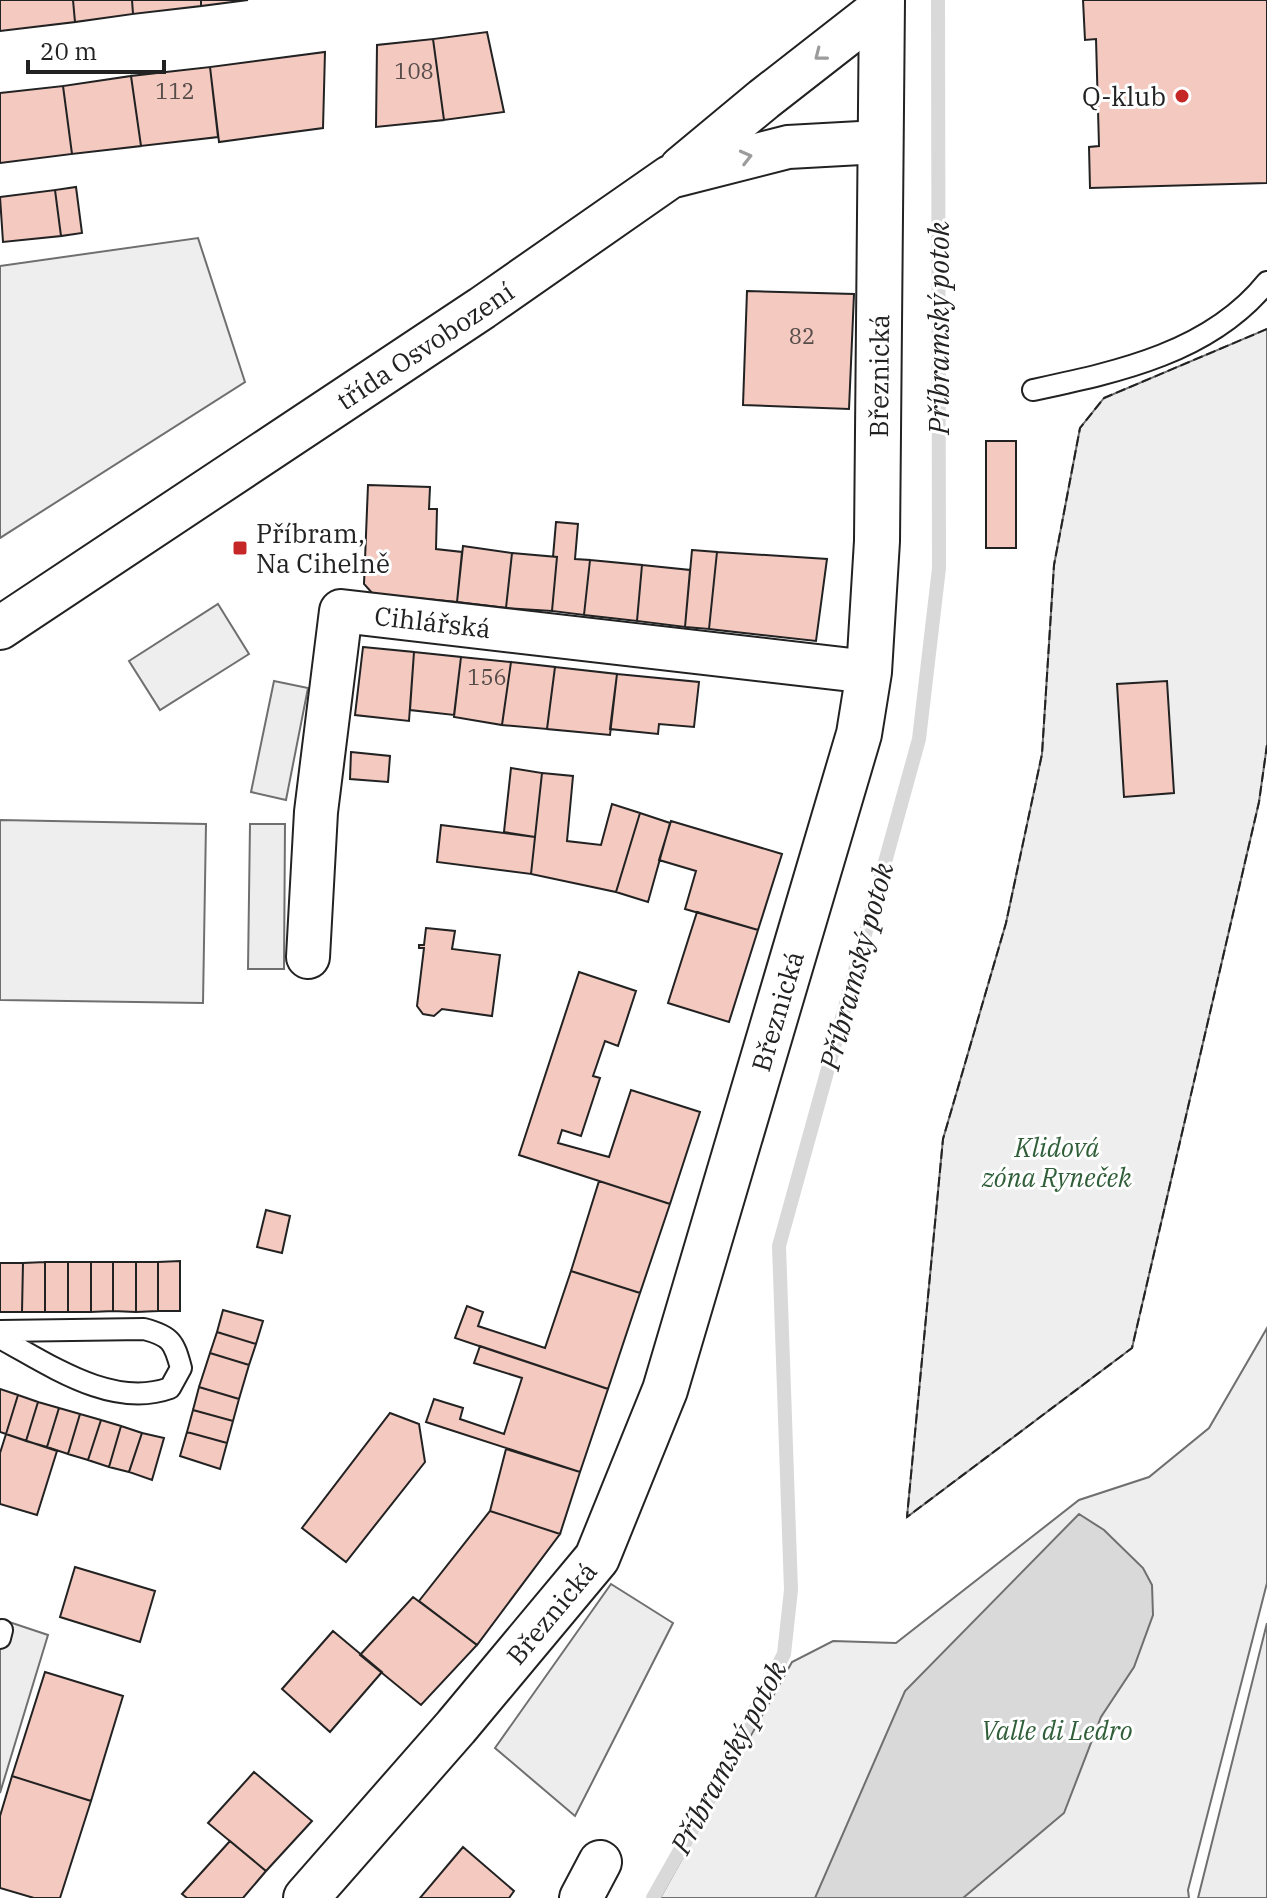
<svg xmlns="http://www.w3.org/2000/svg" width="1267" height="1898" font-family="'IBM Plex Serif',serif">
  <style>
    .green { fill: #eee; stroke: #6f6f6f; stroke-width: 2 }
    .parking { fill: #ededed; stroke: #6f6f6f; stroke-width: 2 }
    .water { fill: #d9d9d9; stroke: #6f6f6f; stroke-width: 2 }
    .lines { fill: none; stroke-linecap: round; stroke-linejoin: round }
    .stream { stroke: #d9d9d9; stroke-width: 14 }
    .building { fill: #f3c9c0; stroke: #222; stroke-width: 2 }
    .lane-casing { stroke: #222; stroke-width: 24 }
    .street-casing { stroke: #222; stroke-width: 46 }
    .secondary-casing { stroke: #222; stroke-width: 48 }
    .lane { stroke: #fff; stroke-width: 20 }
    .street { stroke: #fff; stroke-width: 42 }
    .secondary { stroke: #fff; stroke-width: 44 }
    .fence { stroke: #222; stroke-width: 2; stroke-dasharray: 10 4; stroke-linecap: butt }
    .oneway { stroke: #9c9c9c }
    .poi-dot { fill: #c62828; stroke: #fff; stroke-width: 3 }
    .labels { text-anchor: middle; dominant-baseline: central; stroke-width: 6; stroke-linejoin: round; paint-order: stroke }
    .number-label { font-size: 22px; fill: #564c4a }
    .poi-label { font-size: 26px; fill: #222; stroke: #fff; text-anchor: end }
    .street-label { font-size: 26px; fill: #222; stroke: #fff }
    .park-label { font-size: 26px; font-style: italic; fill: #2f5e38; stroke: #fff }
    .water-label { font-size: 28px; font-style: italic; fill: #222; stroke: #fff }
  </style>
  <rect width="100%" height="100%" fill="#fff"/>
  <path class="green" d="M 198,238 L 245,382 L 0,538 L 0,266 Z
    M 1267,329 L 1267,745 L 1259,802 L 1132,1348 L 907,1517 L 943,1139 L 1006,923 L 1042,754 L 1054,565 L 1080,428 L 1104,398 Z
    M 218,604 L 249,654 L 160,710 L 129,661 Z
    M 0,820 L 206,824 L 203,1003 L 0,1000 Z
    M 1267,1328 L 1267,1583 L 1188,1890 L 1189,1898 L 660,1898 L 792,1662 L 833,1641 L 896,1643 L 1079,1500 L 1149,1477 L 1209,1428 Z"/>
  <path class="parking" d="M 274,681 L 308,688 L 286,800 L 251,792 Z
    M 250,824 L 285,824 L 284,969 L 248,969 Z
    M 611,1584 L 673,1623 L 575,1816 L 495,1748 Z
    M 0,1619 L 48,1635 L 0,1793 Z
    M 1267,1623 L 1267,1898 L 1198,1898 Z"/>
  <path class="water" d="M 1079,1514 L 1104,1530 L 1143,1568 L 1152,1585 L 1153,1615 L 1134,1667 L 1101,1717 L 1064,1813 L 963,1898 L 815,1898 L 905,1691 Z"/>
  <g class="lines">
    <path class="stream" d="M 653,1898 L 714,1790 L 784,1654 L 791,1590 L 779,1246 L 919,739 L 939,568 L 938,0"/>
  </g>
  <path class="building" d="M 0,0 L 73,0 L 75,22 L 0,31 Z
    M 73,0 L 132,0 L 133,14 L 75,22 Z
    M 132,0 L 201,0 L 201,6 L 133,14 Z
    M 201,0 L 248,0 L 201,6 Z
    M 1083,0 L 1267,0 L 1267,183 L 1090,188 L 1089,147 L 1099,146 L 1096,39 L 1085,40 Z
    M 487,32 L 504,112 L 444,120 L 433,39 Z
    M 433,39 L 444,120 L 376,127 L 377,45 Z
    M 325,52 L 323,128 L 219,142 L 210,67 Z
    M 210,67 L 218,137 L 141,146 L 131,76 Z
    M 131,76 L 141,146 L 72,154 L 63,86 Z
    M 63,86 L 72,154 L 0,163 L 0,93 Z
    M 76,187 L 82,233 L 61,236 L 55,190 Z
    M 55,190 L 61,236 L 3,242 L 0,197 Z
    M 747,291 L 854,294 L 849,409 L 743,405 Z
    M 986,441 L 1016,441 L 1016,548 L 986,548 Z
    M 368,485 L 430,487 L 429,509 L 437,509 L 436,549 L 462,552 L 457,602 L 373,594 L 364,584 Z
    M 556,522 L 578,524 L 575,559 L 590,560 L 584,615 L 552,611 L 557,557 L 553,557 Z
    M 463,546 L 512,553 L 506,608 L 457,602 Z
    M 692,550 L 717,552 L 709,629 L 685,627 Z
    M 717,552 L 827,559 L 816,641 L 709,629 Z
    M 512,553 L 557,557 L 552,611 L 506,608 Z
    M 590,560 L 642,565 L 637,621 L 584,615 Z
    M 642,565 L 690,570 L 685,627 L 637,621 Z
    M 363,647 L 414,652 L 409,721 L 355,715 Z
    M 414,652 L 461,657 L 454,715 L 410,710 Z
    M 461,657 L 511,662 L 502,725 L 454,717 Z
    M 511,662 L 555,667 L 547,729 L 502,725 Z
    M 555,667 L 617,674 L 610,735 L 547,729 Z
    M 617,674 L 699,682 L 694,727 L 659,724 L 658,734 L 610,729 Z
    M 1167,681 L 1174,793 L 1124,797 L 1117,684 Z
    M 351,752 L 390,756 L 388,782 L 350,779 Z
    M 511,768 L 542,773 L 535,837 L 504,832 Z
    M 542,773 L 573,776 L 567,841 L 601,845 L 612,804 L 640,813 L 616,892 L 531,874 Z
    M 640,813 L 670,823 L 648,902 L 616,892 Z
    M 671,821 L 782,854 L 758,930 L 685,909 L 696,871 L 659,860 Z
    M 441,825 L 535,837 L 531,874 L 437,862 Z
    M 697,912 L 758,930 L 729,1022 L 668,1003 Z
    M 426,928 L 455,931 L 452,949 L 500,955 L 492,1016 L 442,1009 L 434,1016 L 423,1014 L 417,1006 L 424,948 L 419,948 L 419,945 L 424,945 Z
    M 579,972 L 636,991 L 618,1046 L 605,1041 L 593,1076 L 600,1078 L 581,1136 L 562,1130 L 558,1143 L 609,1157 L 631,1090 L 700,1112 L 670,1204 L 519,1155 Z
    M 599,1181 L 670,1204 L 640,1293 L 571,1271 Z
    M 266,1210 L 290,1216 L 282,1253 L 257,1247 Z
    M 180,1261 L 180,1311 L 158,1311 L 158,1262 Z
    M 45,1262 L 68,1262 L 68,1312 L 45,1312 Z
    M 45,1262 L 45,1312 L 22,1312 L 23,1263 Z
    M 68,1262 L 91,1262 L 91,1312 L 68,1312 Z
    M 91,1262 L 113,1262 L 113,1311 L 91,1312 Z
    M 113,1262 L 136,1262 L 136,1312 L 113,1311 Z
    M 136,1262 L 158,1262 L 158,1311 L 136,1312 Z
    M 0,1263 L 23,1263 L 22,1312 L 0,1312 Z
    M 571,1271 L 640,1293 L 608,1389 L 455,1338 L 467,1306 L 483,1312 L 478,1326 L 545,1348 Z
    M 223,1310 L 263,1321 L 256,1344 L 217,1332 Z
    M 217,1332 L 256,1344 L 249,1365 L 210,1353 Z
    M 480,1346 L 608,1389 L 580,1472 L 426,1422 L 434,1399 L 463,1408 L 460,1419 L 504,1434 L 522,1378 L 474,1363 Z
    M 210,1353 L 249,1365 L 239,1399 L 199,1387 Z
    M 199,1387 L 239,1399 L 233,1421 L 193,1410 Z
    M 0,1389 L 18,1395 L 6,1434 L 0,1432 Z
    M 18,1395 L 38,1402 L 26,1441 L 6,1434 Z
    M 38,1402 L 59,1408 L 47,1447 L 26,1441 Z
    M 59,1408 L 80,1414 L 68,1454 L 47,1447 Z
    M 193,1410 L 233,1421 L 227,1443 L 187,1432 Z
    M 390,1413 L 419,1424 L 425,1462 L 346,1562 L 302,1528 Z
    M 80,1414 L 101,1420 L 88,1460 L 68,1454 Z
    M 101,1420 L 121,1426 L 109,1467 L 88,1460 Z
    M 121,1426 L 142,1433 L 129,1472 L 109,1467 Z
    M 187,1432 L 227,1443 L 220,1469 L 180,1456 Z
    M 142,1433 L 164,1438 L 152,1480 L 129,1472 Z
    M 6,1434 L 57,1451 L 37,1515 L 0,1504 L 0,1453 Z
    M 506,1449 L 580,1472 L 560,1534 L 490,1511 Z
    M 490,1511 L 560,1534 L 477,1645 L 419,1601 Z
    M 75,1567 L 155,1591 L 140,1642 L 60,1617 Z
    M 413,1597 L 477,1645 L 421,1705 L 360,1655 Z
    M 333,1631 L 382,1672 L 330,1732 L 282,1689 Z
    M 45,1672 L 123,1696 L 91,1801 L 12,1776 Z
    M 254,1772 L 312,1821 L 266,1871 L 208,1823 Z
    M 12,1776 L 91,1801 L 60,1898 L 34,1898 L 0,1888 L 0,1816 Z
    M 230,1841 L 266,1871 L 243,1898 L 187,1898 L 182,1894 Z
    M 463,1847 L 514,1891 L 509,1898 L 420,1898 Z"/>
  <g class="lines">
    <defs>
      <path id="lane" d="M 1033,390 C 1117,372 1210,353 1267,282
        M 0,1331 L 144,1329 C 171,1336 174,1342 181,1368 L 170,1388 C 112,1409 50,1365 0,1338
        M 0,1638 L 2,1630"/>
      <g id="street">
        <path d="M 681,168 L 764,99 L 882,7"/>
        <path id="s1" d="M 0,628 L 482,308 L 670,177 L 788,147 L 879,142"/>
        <path id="s2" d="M 308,957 L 316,812 L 341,611 L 869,672"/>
        <path d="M 581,1898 L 600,1862"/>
      </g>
      <g id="secondary">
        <path id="s3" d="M 306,1898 L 456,1727 L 597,1558 L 665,1390 L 859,734 L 869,672 L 877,541 L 882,0"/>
      </g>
    </defs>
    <use href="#lane" class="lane-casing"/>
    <use href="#street" class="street-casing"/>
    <use href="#secondary" class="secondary-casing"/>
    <use href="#lane" class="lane"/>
    <use href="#street" class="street"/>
    <use href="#secondary" class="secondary"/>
    <path class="fence" d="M 1267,329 L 1104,398 L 1080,428 L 1054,565 L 1042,754 L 1006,923 L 943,1139 L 907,1517 L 1132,1348 L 1259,802 L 1267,745"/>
  </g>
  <defs><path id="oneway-chevron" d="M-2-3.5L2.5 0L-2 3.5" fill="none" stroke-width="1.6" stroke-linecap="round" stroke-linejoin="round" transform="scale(2)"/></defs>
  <g class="oneway">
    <use href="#oneway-chevron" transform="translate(820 55) rotate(142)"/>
    <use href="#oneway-chevron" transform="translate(746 157) rotate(-14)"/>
  </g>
  <g class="poi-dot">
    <circle cx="1182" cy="96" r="8"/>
    <rect x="232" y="540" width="16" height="16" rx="4"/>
  </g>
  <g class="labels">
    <g class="number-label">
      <text x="414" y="70">108</text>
      <text x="175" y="90">112</text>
      <text x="802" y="335">82</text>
      <text x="487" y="676">156</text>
    </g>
    <g class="poi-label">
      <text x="1166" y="96">Q-klub</text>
      <text x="256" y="533" text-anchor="start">Příbram,<tspan x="256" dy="30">Na Cihelně</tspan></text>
    </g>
    <g class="street-label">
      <text stroke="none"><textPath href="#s1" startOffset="510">třída Osvobození</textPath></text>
      <text stroke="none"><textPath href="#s3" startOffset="1672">Březnická</textPath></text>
      <text stroke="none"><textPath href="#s2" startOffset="440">Cihlářská</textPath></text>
      <text stroke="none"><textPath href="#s3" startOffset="1024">Březnická</textPath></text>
      <text stroke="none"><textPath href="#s3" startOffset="376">Březnická</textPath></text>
    </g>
    <g class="park-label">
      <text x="1057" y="1147">Klidová<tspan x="1057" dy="30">zóna Ryneček</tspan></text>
      <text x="1057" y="1730">Valle di Ledro</text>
    </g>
    <g class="water-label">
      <text transform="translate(938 328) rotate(-90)">Příbramský potok</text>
      <text transform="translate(856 966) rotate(-75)">Příbramský potok</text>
      <text transform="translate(728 1757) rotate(-62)">Příbramský potok</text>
    </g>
  </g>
  <path d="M28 60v12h136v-12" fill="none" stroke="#222222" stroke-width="4"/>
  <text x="40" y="60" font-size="24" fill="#222222" stroke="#ffffff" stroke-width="6" paint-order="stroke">20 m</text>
</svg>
